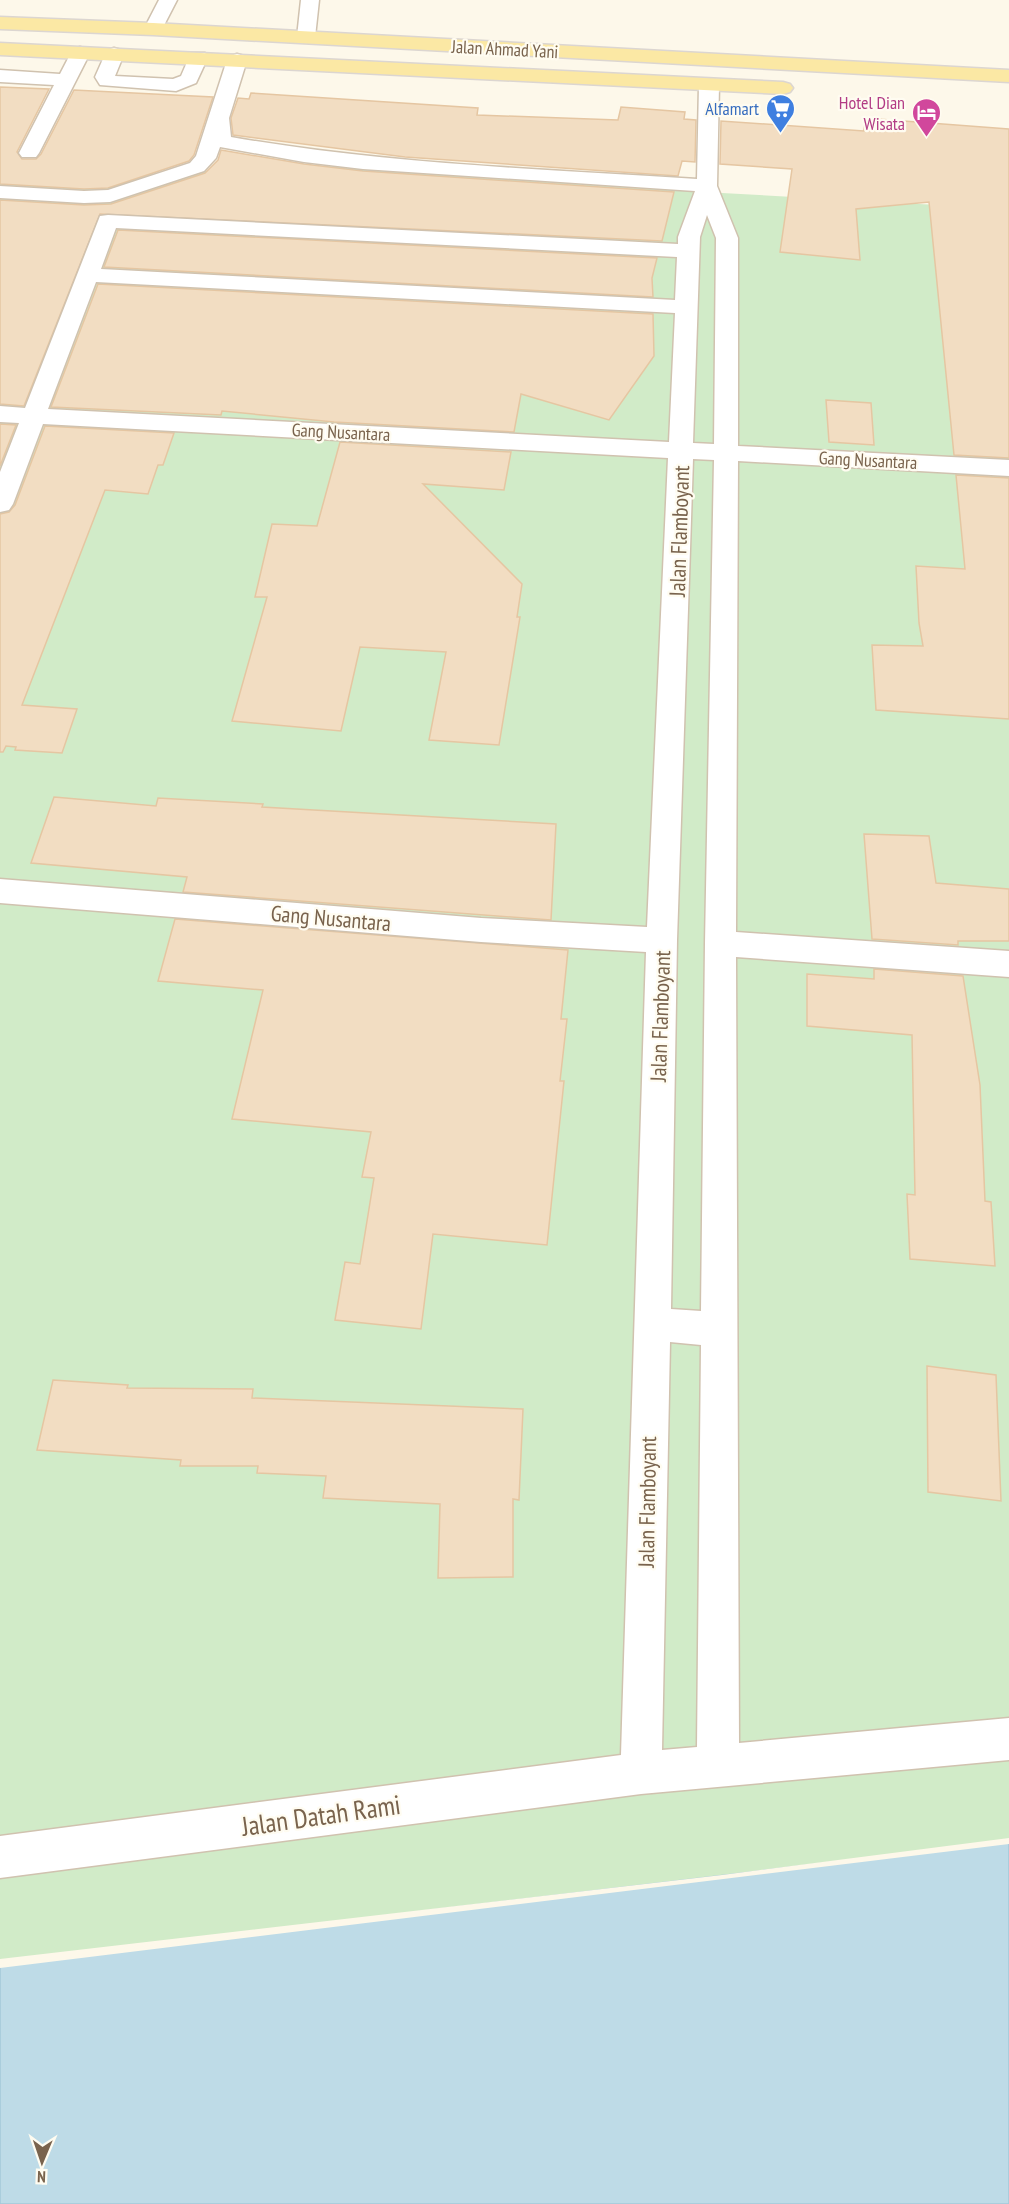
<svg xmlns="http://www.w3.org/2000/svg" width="1009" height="2204" font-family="'PT Sans Narrow',sans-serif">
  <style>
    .green { fill: #d1ebc8 }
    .water { fill: #bedbe7; stroke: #a4c9d9; stroke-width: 1.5 }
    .pier { fill: #fdf8ea }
    .building { fill: #f2ddc2; stroke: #e5c6a2; stroke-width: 1.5 }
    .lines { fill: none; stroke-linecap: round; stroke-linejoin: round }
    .minor-casing { stroke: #d0c2af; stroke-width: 3 }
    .major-casing { stroke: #dcd6d1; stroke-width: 3 }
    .minor { fill: #fff; fill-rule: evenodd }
    .major { fill: #fbe8a4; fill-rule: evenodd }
    .labels { text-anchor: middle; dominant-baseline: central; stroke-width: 4.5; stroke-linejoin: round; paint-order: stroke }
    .far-street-label { font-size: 18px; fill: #79634d; stroke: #fffcf1 }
    .far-hotel-label { font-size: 18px; fill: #b23c85; stroke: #fffcf1; text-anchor: end }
    .far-shop-label { font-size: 18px; fill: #366cbe; stroke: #fffcf1; text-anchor: end }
    .street-label { font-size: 22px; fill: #79634d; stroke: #fffcf1 }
    .near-street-label { font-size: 27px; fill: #79634d; stroke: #fffcf1 }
  </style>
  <rect width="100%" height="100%" fill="#fdf8ea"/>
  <path class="green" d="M 309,165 L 722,193 L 1009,209 L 1009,1841 L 0,1962 L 0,183 Z"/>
  <path class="water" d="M 1009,1841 L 1009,2204 L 0,2204 L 0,1962 Z"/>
  <path class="pier" d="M 1009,1838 L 1009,1844 L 0,1968 L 0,1959 L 722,1875 Z"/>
  <path class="building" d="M 0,87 L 49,89 L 17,152 L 22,159 L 36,159 L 41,154 L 74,90 L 213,97 L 194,155 L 189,161 L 108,188 L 84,189 L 0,184 Z
    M 251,93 L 478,108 L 477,115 L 618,120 L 621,107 L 685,112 L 684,119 L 696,120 L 695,162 L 682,161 L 678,176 L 405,157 L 233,135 L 231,118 L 238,98 L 249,99 Z
    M 864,118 L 1009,129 L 1009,458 L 954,455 L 929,202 L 856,209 L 860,260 L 780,252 L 792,169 L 720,164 L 721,121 L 864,131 Z
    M 221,150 L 304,164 L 363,171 L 674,192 L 662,241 L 100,214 L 24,406 L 0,404 L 0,200 L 84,205 L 111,204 L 205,173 L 218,160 Z
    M 118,230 L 657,258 L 652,278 L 653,297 L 104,267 Z
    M 98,284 L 653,314 L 654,356 L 609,420 L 521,394 L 514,432 L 334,422 L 222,411 L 221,415 L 51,407 Z
    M 826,400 L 871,403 L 874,445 L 829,442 Z
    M 0,424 L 16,425 L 0,466 Z
    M 45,426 L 174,433 L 163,465 L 158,465 L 148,494 L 105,490 L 22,705 L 77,709 L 62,753 L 15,750 L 16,747 L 6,746 L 3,752 L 0,752 L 0,514 L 9,512 L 15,505 Z
    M 340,442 L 511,452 L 504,490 L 423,484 L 522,584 L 517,617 L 520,617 L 499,745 L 429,740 L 446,652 L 360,647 L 341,731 L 232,721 L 267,597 L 255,597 L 272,524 L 317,526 Z
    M 956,475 L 1009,478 L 1009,719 L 876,710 L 872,645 L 923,646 L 919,623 L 916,566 L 965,569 Z
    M 54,797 L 156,806 L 158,798 L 263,804 L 262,807 L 556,824 L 551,920 L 183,892 L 187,877 L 31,863 Z
    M 864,834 L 929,836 L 936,883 L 1009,889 L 1009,941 L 958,941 L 958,945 L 872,939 Z
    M 175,919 L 568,950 L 561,1019 L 567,1019 L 560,1081 L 564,1081 L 547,1245 L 433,1234 L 421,1329 L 335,1320 L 345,1262 L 360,1264 L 374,1178 L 362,1177 L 371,1132 L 232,1119 L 263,990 L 158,981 Z
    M 874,969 L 963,976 L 980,1085 L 985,1201 L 991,1202 L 995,1266 L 910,1259 L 907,1194 L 915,1195 L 912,1035 L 807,1026 L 807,974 L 874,979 Z
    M 927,1366 L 996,1375 L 1001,1501 L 928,1492 Z
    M 53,1380 L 128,1385 L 127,1388 L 253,1389 L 252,1398 L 523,1409 L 519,1500 L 513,1499 L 513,1577 L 438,1578 L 440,1504 L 323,1498 L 326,1476 L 257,1473 L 258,1466 L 180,1466 L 181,1460 L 37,1450 Z"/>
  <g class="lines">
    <defs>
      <path id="minor" d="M 159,0 L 177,0 L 160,33 L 146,33 L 144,29 Z
        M 301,0 L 319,0 L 315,37 L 313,41 L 299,41 L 297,37 Z
        M 80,47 L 87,49 L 90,53 L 39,153 L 36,157 L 22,157 L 19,153 L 54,85 L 0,82 L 0,70 L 60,74 L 73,49 Z
        M 114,48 L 121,50 L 124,54 L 115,76 L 173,79 L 181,76 L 191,53 L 205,53 L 208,57 L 196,83 L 176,91 L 100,85 L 95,77 L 107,50 Z
        M 237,54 L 244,56 L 247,60 L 229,118 L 231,137 C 385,164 541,169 697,179 L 699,85 L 702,81 L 716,81 L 719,85 L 717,186 L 738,238 L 738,446 L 1009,460 L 1009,476 L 738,461 L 736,932 L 1009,951 L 1009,977 L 736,957 L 739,1743 L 1009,1718 L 1009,1760 L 641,1794 L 0,1878 L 0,1836 L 621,1755 L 646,952 L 481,942 L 0,903 L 0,879 L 481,918 L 647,927 L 668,458 L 43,424 L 13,504 L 9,510 L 0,512 L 0,472 L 19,423 L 0,422 L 0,406 L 25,408 L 100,216 L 108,215 L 678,244 L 678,237 L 695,191 L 363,169 L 304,162 L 220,147 L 216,158 L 204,171 L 110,202 L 84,203 L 0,198 L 0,186 L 84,191 L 108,190 L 190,163 L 196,156 L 227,60 L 230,56 ZM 707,215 L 716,238 L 714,444 L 693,443 L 700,237 ZM 116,228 L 677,257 L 675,300 L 101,269 ZM 96,282 L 675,313 L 669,442 L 48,409 ZM 693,459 L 714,460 L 705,943 L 701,1311 L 671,1309 L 677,940 ZM 670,1342 L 701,1345 L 697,1747 L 662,1750 Z"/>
      <path id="major" d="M 0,17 L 153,23 L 1009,70 L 1009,82 L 153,35 L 0,29 Z
        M 0,43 L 783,82 L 790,84 L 793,88 L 790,92 L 783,94 L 0,55 Z"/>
    </defs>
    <use href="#minor" class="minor-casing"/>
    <use href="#major" class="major-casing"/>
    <use href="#minor" class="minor"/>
    <use href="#major" class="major"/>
  </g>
  <defs>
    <symbol id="supermarket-pin" viewBox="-11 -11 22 30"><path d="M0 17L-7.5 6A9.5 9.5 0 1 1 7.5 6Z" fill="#3f7fe0" stroke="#fffcf1"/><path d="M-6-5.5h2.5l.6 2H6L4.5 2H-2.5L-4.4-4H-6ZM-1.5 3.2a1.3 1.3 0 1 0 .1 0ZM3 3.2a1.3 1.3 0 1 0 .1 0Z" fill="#fff"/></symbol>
    <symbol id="hotel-pin" viewBox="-11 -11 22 30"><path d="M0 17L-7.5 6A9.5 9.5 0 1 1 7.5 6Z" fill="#d1479c" stroke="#fffcf1"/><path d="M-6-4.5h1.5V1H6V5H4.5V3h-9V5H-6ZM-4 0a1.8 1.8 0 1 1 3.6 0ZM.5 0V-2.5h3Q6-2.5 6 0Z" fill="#fff"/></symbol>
  </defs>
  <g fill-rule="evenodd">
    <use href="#supermarket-pin" x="764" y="92" width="33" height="45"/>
    <use href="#hotel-pin" x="910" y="96" width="33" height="45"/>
  </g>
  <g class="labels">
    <g class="far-street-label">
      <text transform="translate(505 49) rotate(3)">Jalan Ahmad Yani</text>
      <text transform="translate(341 432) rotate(3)">Gang Nusantara</text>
      <text transform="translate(868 460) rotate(3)">Gang Nusantara</text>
    </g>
    <g class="far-hotel-label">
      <text x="905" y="102">Hotel Dian<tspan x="905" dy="21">Wisata</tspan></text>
    </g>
    <g class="far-shop-label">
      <text x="759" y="108">Alfamart</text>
    </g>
    <g class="street-label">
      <text transform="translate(679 531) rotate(-88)">Jalan Flamboyant</text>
      <text transform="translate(331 918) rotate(5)">Gang Nusantara</text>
      <text transform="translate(660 1016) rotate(-88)">Jalan Flamboyant</text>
      <text transform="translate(647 1502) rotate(-89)">Jalan Flamboyant</text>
    </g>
    <g class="near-street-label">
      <text transform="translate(321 1815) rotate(-8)">Jalan Datah Rami</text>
    </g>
  </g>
  <g transform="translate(42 2162) rotate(182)" stroke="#fffcf1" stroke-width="4.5" paint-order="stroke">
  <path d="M0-4.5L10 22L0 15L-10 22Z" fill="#79634d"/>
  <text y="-9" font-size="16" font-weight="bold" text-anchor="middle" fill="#79634d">N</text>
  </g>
</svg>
